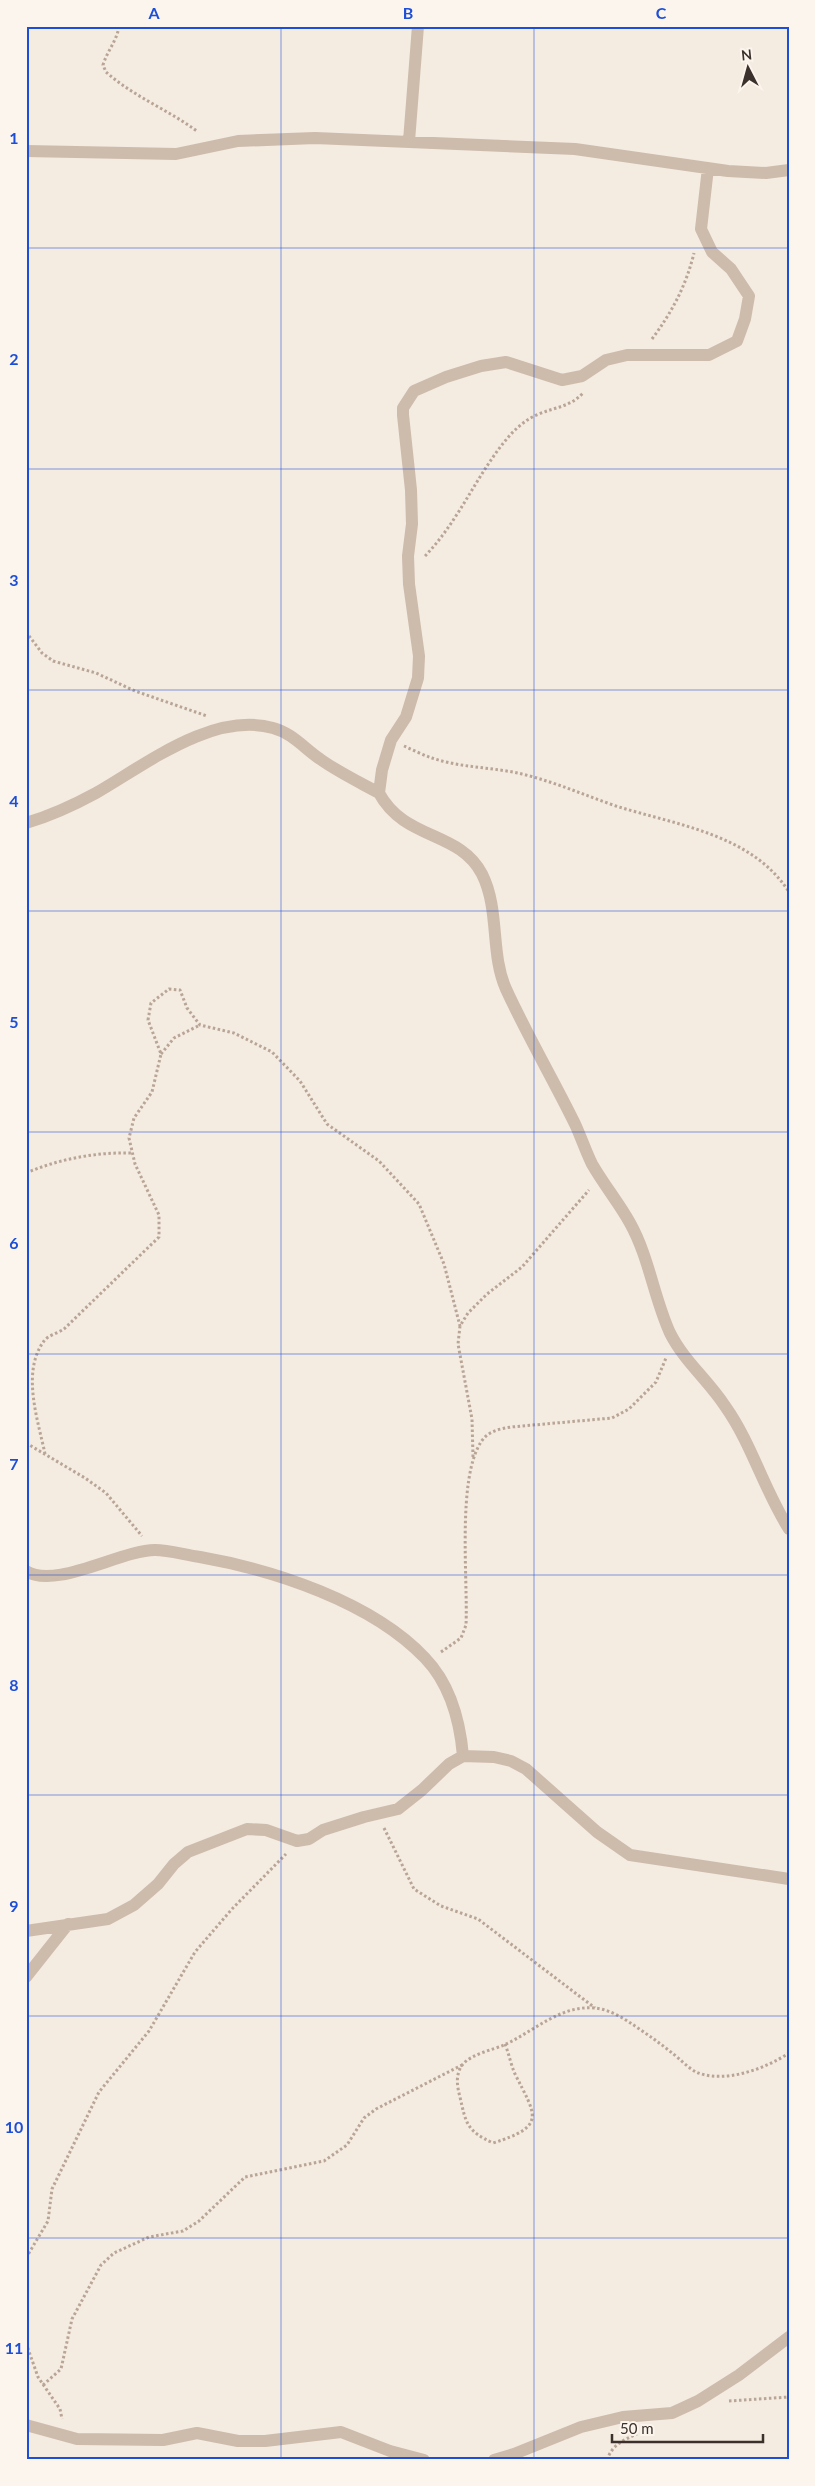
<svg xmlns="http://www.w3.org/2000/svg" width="815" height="2486" font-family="Lato,sans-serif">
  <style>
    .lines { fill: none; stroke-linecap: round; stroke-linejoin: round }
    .path { stroke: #b9a596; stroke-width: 3; stroke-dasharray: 2.5 2.5; stroke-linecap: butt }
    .minor { stroke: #cdbbac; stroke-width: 12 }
    .grid { fill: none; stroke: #1d4ed8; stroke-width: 1; stroke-opacity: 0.55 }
    .neatline { fill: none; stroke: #1d4ed8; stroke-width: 2 }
    .grid-label { font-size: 16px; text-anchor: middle; font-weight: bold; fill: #1d4ed8 }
  </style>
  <rect width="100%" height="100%" fill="#f4ebe1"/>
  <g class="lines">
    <path class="path" d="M 119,26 C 117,41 107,51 103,65 L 106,72 C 134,97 169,110 198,132
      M 652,339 C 672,312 686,286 694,253
      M 425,556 C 460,520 478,471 511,434 C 519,426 528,418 539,414 C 555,407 570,407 583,393
      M 26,632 L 42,653 L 53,661 L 96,673 L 135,691 L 207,716
      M 404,746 C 413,750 423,755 432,758 C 461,768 493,767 522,774 C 555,782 584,795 616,806 C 676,825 752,834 789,892
      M 161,1054 L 174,1038 L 200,1025
      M 26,1173 C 59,1159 96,1152 132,1153
      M 26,1443 L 85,1478 L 106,1493 L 142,1536
      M 45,1454 C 38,1420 21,1372 44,1341 C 47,1336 58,1333 64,1329 L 159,1237 L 159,1215 L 135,1164 L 129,1138 L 134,1118 L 152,1092 L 161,1054 L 148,1020 L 151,1003 L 169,989 L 180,990 L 187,1008 L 200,1025 L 234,1033 L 272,1052 L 300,1081 L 327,1124 L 379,1161 L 419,1204 L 444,1264 L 460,1326
      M 473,1457 L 472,1419 L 458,1344 L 460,1326 L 468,1313 L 487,1294 L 522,1267 L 589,1190
      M 441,1652 L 461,1638 L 466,1625 C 468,1579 457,1479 481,1442 C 488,1431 499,1429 511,1427 L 612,1418 L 629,1409 L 656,1382 L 666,1358
      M 384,1828 L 414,1889 L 441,1906 L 478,1919 L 595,2008
      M 505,2044 C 509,2054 511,2065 515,2074 C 536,2116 547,2126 493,2143 C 467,2131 466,2124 460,2097 C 457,2086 455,2074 463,2064 C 472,2054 492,2050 504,2045 C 533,2032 560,2005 594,2008 C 609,2009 623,2018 635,2026 C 648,2035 660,2043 672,2053 C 679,2058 688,2068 696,2072 C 724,2084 765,2069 789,2053
      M 26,2258 L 48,2221 L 52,2189 L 99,2092 L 149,2031 L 195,1952 L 232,1909 L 286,1854
      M 26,2343 L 38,2377 L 60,2409 L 62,2419
      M 43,2385 L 61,2369 L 72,2319 L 101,2265 L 114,2253 L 149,2237 L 183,2231 L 199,2221 L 245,2177 L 324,2161 L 347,2145 L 364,2118 L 376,2109 L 464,2064
      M 729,2401 L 789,2397
      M 607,2460 C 612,2445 623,2440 637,2434"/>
    <path class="minor" d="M 409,141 L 418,26
      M 26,151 L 176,154 L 238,141 L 315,138 L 575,149 L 728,171 L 766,173 L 789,170
      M 708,168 L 701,229 L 712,252 L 731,269 L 749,296 L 745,319 L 737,341 L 709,355 L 627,355 L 606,360 L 582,376 L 562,380 L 506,362 L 481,366 L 446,377 L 414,391 L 403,408 L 403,415 L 411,490 L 412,524 L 408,556 L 409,584 L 419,656 L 418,678 L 406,717 L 391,740 L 382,770 L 379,793 C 405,841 459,830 482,874 C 500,910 490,953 506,989 C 527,1035 553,1079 575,1124 C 581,1137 586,1152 592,1164 C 604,1185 619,1203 630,1223 C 649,1257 654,1298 670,1333 C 684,1361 708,1380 725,1406 C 752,1444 764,1490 789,1529
      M 26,823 C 50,816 74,805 96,793 C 145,765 213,711 273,728 C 292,733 304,748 320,759 C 338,772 359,782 379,793
      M 26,1571 C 55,1590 121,1550 155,1550 C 169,1550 185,1555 200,1557 C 274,1570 372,1602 425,1658 C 450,1684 460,1721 463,1756
      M 26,1931 L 108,1919 L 134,1905 L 158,1884 L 174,1864 L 188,1852 L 247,1829 L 266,1830 L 297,1841 L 309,1839 L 323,1830 L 364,1817 L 398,1809 L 422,1790 L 449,1764 L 463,1756 L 494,1757 L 511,1761 L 526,1769 L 597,1832 L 630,1855 L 789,1879
      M 26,1977 L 68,1924
      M 26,2425 L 77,2439 L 163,2440 L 197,2433 L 238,2441 L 265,2441 L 341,2432 L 390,2451 L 424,2460
      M 494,2460 L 514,2454 L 581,2427 L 623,2417 L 672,2413 L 698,2401 L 739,2375 L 789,2337"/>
  </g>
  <path class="grid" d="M 281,26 L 281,2460M 534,26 L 534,2460M 26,248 L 789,248M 26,469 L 789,469M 26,690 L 789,690M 26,911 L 789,911M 26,1132 L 789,1132M 26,1354 L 789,1354M 26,1575 L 789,1575M 26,1795 L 789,1795M 26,2016 L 789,2016M 26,2238 L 789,2238"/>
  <rect width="815" height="2486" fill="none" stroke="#fbf5ee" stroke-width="55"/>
  <g transform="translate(748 68) rotate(354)" stroke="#fbf5ee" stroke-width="4" paint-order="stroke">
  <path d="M0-4L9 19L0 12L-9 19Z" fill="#3b302b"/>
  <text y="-8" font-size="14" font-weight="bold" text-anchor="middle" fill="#3b302b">N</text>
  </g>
  <path d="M612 2434v8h151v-8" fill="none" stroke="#3b302b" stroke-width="2.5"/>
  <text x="620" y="2434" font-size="15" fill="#3b302b" stroke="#fbf5ee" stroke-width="4" paint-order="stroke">50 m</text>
  <rect x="28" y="28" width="760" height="2430" class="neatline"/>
  <g class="grid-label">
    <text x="154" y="19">A</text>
    <text x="408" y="19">B</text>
    <text x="661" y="19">C</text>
    <text x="14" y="144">1</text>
    <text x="14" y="365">2</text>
    <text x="14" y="586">3</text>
    <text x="14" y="807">4</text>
    <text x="14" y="1028">5</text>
    <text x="14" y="1249">6</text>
    <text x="14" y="1470">7</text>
    <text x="14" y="1691">8</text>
    <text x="14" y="1912">9</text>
    <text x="14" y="2133">10</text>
    <text x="14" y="2354">11</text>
  </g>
</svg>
